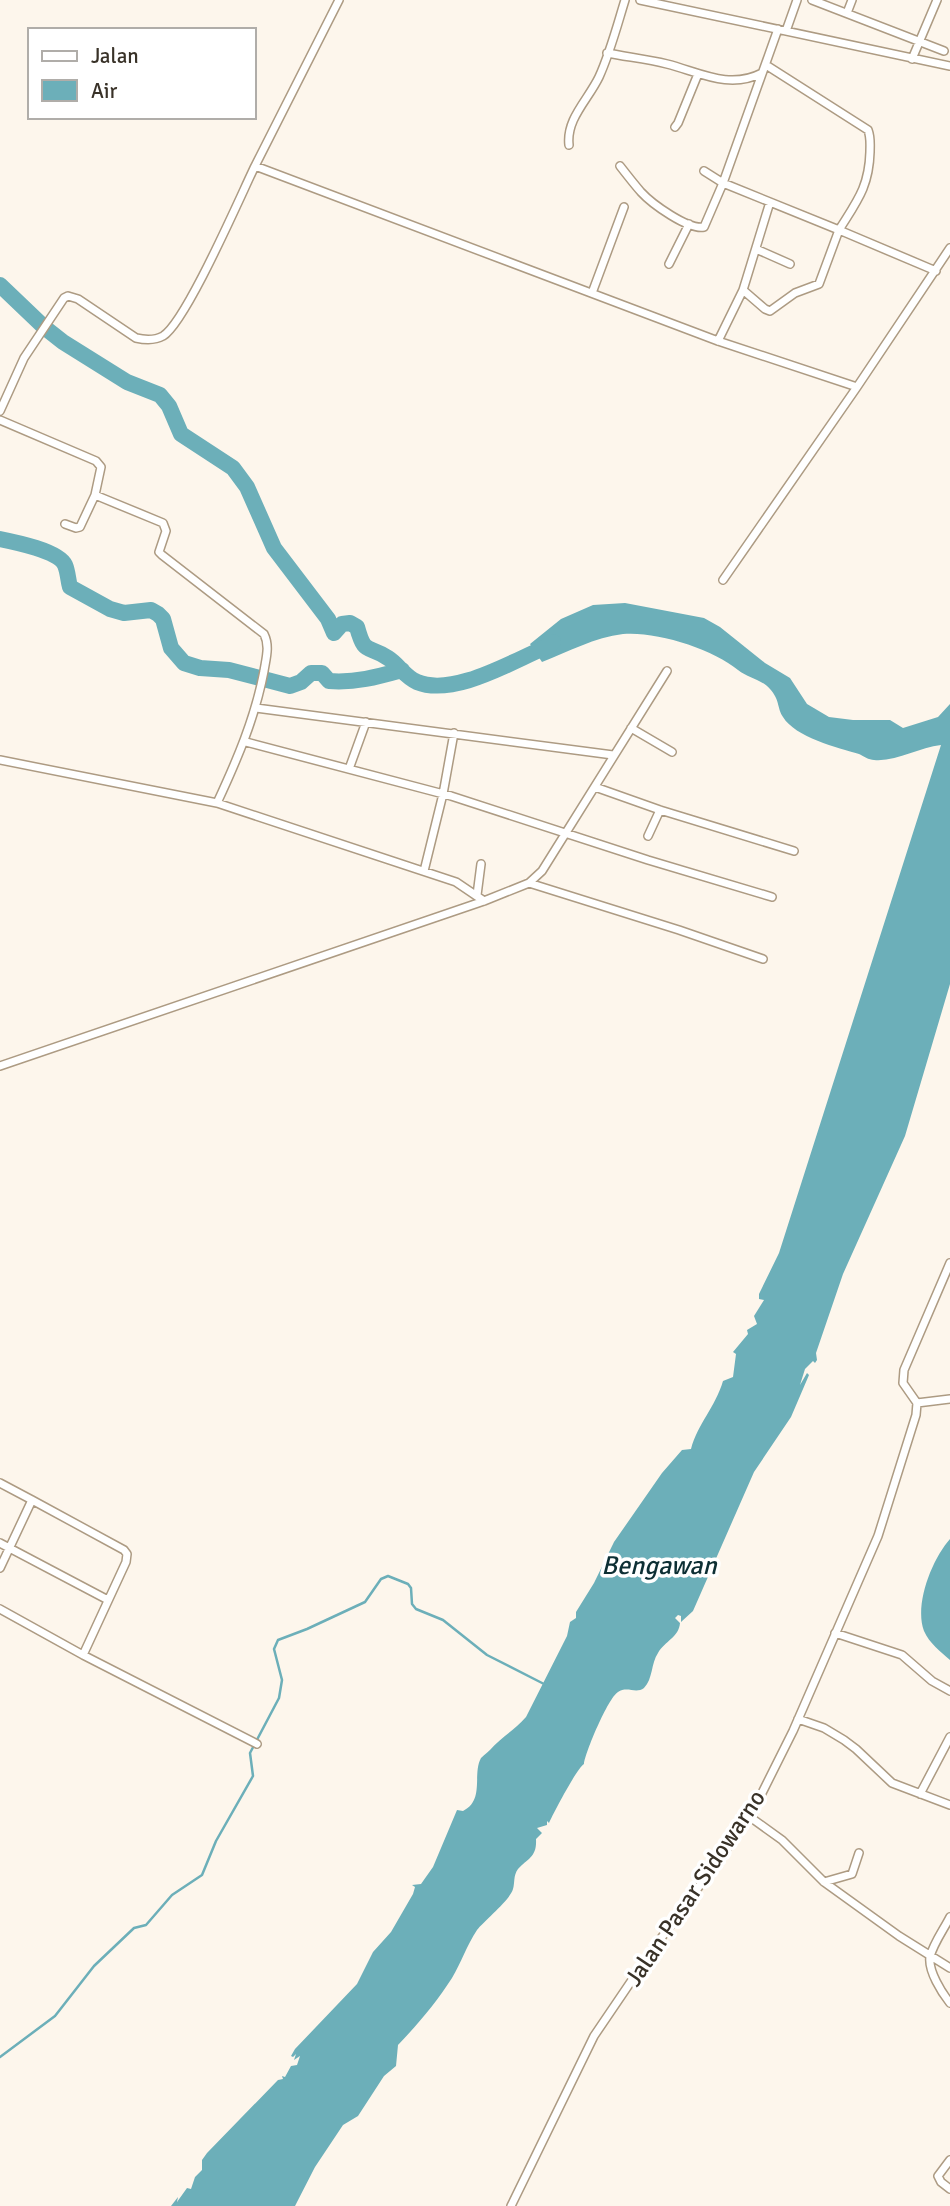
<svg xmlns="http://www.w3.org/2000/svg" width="950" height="2206" font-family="Signika,sans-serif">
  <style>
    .water { fill: #6cafb9 }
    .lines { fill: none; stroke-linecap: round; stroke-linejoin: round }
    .stream { stroke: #6cafb9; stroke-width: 2.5 }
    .river { stroke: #6cafb9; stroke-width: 16 }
    .minor-casing { stroke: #ad9b83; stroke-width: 10 }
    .minor { stroke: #fff; stroke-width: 7 }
    .labels { text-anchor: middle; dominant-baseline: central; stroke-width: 7; stroke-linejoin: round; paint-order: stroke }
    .street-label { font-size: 24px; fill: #393228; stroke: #fff }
    .water-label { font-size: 26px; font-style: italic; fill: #0d2f34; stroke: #fff }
  </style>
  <rect width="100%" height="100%" fill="#fdf6ec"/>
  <path class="water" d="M 625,603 L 704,618 L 720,627 L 765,663 L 790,678 L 807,704 L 829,717 L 853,720 L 890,720 L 903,728 L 938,717 L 950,704 L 950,984 L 905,1136 L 843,1274 L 816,1353 L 817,1360 L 815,1363 L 813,1361 L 805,1369 L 800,1385 L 807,1373 L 809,1375 L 791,1417 L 754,1472 L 693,1611 L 681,1622 L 681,1616 L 678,1615 L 675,1618 L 680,1623 C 679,1637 665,1641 658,1653 C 651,1663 653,1679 644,1688 C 636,1694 627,1686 618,1692 C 608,1698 585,1753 584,1764 C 577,1768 553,1814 549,1823 L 547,1821 L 547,1825 L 537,1828 L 542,1833 L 536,1839 C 537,1857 528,1858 518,1869 C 513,1876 515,1883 513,1889 C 510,1900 485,1920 477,1930 C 467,1945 461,1963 452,1978 C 436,2003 418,2024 398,2045 L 396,2066 L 384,2076 L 358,2116 L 343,2125 L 315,2167 L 295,2206 L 171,2206 L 178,2197 L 177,2202 L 187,2188 L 191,2189 L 195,2177 L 202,2170 L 202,2160 L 207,2153 L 278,2080 L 283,2079 L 282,2076 L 285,2077 L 291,2066 L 297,2065 L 300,2056 L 294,2060 L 296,2054 L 293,2057 L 291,2056 L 295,2049 L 357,1984 L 373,1952 L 391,1932 L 413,1894 L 415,1887 L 412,1885 L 421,1884 L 433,1867 L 457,1810 L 463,1811 C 485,1800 472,1774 481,1758 C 482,1757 489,1751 490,1750 C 500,1738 515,1730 526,1717 L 567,1636 L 570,1622 L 576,1618 L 576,1612 L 594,1583 L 614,1542 L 662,1473 L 682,1450 L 691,1449 C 698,1423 715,1408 723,1381 L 733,1377 L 736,1354 L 733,1352 L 748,1334 L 747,1330 L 757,1324 L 754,1316 L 764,1300 L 759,1299 L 759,1294 L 779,1253 L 941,745 C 919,747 897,762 874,760 C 869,760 863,756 859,754 C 838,748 795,737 783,717 C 777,708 780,700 770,689 C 761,679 748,678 738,670 C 713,649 656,631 623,634 C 595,637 568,652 542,662 L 530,644 L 561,619 L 593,605 Z
    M 950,1539 L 950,1660 C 941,1652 929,1643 924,1631 C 914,1605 932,1559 950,1539 Z"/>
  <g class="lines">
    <path class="stream" d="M 0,2057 L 55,2016 L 94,1966 L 134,1928 L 146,1925 L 172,1895 L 202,1875 L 216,1841 L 253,1776 L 250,1753 L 279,1698 L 282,1680 L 274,1649 L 278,1640 L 307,1629 L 365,1602 L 381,1579 L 388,1576 L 408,1584 L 411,1588 L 412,1604 L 416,1609 L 443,1620 L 487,1655 L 544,1684"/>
    <path class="river" d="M 0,285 L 44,327 L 63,342 L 127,382 L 160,395 L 169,406 L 181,434 L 233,468 L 247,487 L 274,548 L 328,619 L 334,633 L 342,624 L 350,623 L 357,627 C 365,656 367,644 388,658 C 399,665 405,677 417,682 C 453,697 511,662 544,648 L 553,642
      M 0,539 C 15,542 59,551 65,565 C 68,572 68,580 70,587 L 110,609 L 124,613 L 151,610 L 158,614 L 163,619 L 171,648 L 184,663 L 200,668 L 229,670 L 290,686 L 301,682 L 311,673 L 322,673 L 329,681 C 355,683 377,677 402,670"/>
    <defs>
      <path id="minor" d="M 339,0 L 255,166 L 718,341 L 857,387
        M 640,0 L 950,66
        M 812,0 L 944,51
        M 847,13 L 852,0
        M 786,31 L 797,0
        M 607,53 C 627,57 647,59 667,64 C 699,72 729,90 762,73
        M 912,59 L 937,0
        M 675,127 L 678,123 L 698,74
        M 569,145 C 566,119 588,100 599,77 C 610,53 617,26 625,0
        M 620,166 C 627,175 634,184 641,192 C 652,204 688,230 704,227 L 723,183 L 778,29
        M 704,171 L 723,183 L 839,230 C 857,201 869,187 870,152 C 870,144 871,138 868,130 L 766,65
        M 756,249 L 790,264
        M 669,264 L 689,224
        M 743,290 L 765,309 L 770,311 L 795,293 L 819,284 L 839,230 L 936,271
        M 592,293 L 624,207
        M 718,341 L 743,290 L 770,202
        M 0,411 L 24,358 L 64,298 L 68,296 L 78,299 L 136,338 C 145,340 154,341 163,336 C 186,322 240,197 255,166
        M 0,420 L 96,461 L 101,467 L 95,495 L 163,523 L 166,531 L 159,552 L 162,555 L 264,634 C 270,646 266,658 264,671 C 255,718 237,760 217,803
        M 65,524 L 76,528 L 80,527 L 95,495
        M 723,580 L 857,387 L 950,248
        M 256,708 L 613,755
        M 631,728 L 672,752
        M 246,742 L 451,796 L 648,860 L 772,897
        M 0,760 L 217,803 L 456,882 L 484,901
        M 349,769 L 366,722
        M 595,787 L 660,810 L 794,851
        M 648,836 L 660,810
        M 424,871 L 443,794 L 454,733
        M 529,883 L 679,930 L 763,959
        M 477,895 L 481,864
        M 0,1066 L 484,901 L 529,883 L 542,871 L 667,671
        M 917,1403 L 903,1383 L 904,1370 L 950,1263
        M 917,1403 L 950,1399
        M 0,1483 L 32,1500
        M 0,1543 L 108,1600
        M 0,1568 L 32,1500 L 124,1550 L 127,1554 L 126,1562 L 83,1655
        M 0,1609 L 83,1655 L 257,1744
        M 835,1633 L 902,1655 L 932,1681 L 950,1691
        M 798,1719 L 824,1728 L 844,1740 L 856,1749 L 892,1783 L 950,1805
        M 920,1794 L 950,1737
        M 750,1817 L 782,1840 L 824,1882 L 899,1936 L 950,1968
        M 824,1882 L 852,1874 L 859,1853
        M 950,1917 C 944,1929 933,1944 930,1957 C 928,1971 942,1993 950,2003
        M 950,2160 L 938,2176 L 941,2182 L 950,2189
        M 511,2206 L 594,2036 L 651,1952 L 750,1817 L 793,1731 L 878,1536 L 916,1415 L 917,1403"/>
    </defs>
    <use href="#minor" class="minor-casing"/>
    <use href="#minor" class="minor"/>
  </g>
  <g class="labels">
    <g class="street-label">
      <text transform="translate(695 1888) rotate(-56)">Jalan Pasar Sidowarno</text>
    </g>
    <g class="water-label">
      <text x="659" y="1566">Bengawan</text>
    </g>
  </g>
  <rect x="28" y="28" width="228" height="91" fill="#ffffff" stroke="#b0ada9" stroke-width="2"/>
  <rect x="42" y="51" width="35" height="10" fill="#ffffff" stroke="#b0ada9" stroke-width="2"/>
  <text x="91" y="63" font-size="21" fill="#393228">Jalan</text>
  <rect x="42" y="80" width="35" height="21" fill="#6cafb9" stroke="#b0ada9" stroke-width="2"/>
  <text x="91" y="98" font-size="21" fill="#393228">Air</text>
</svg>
